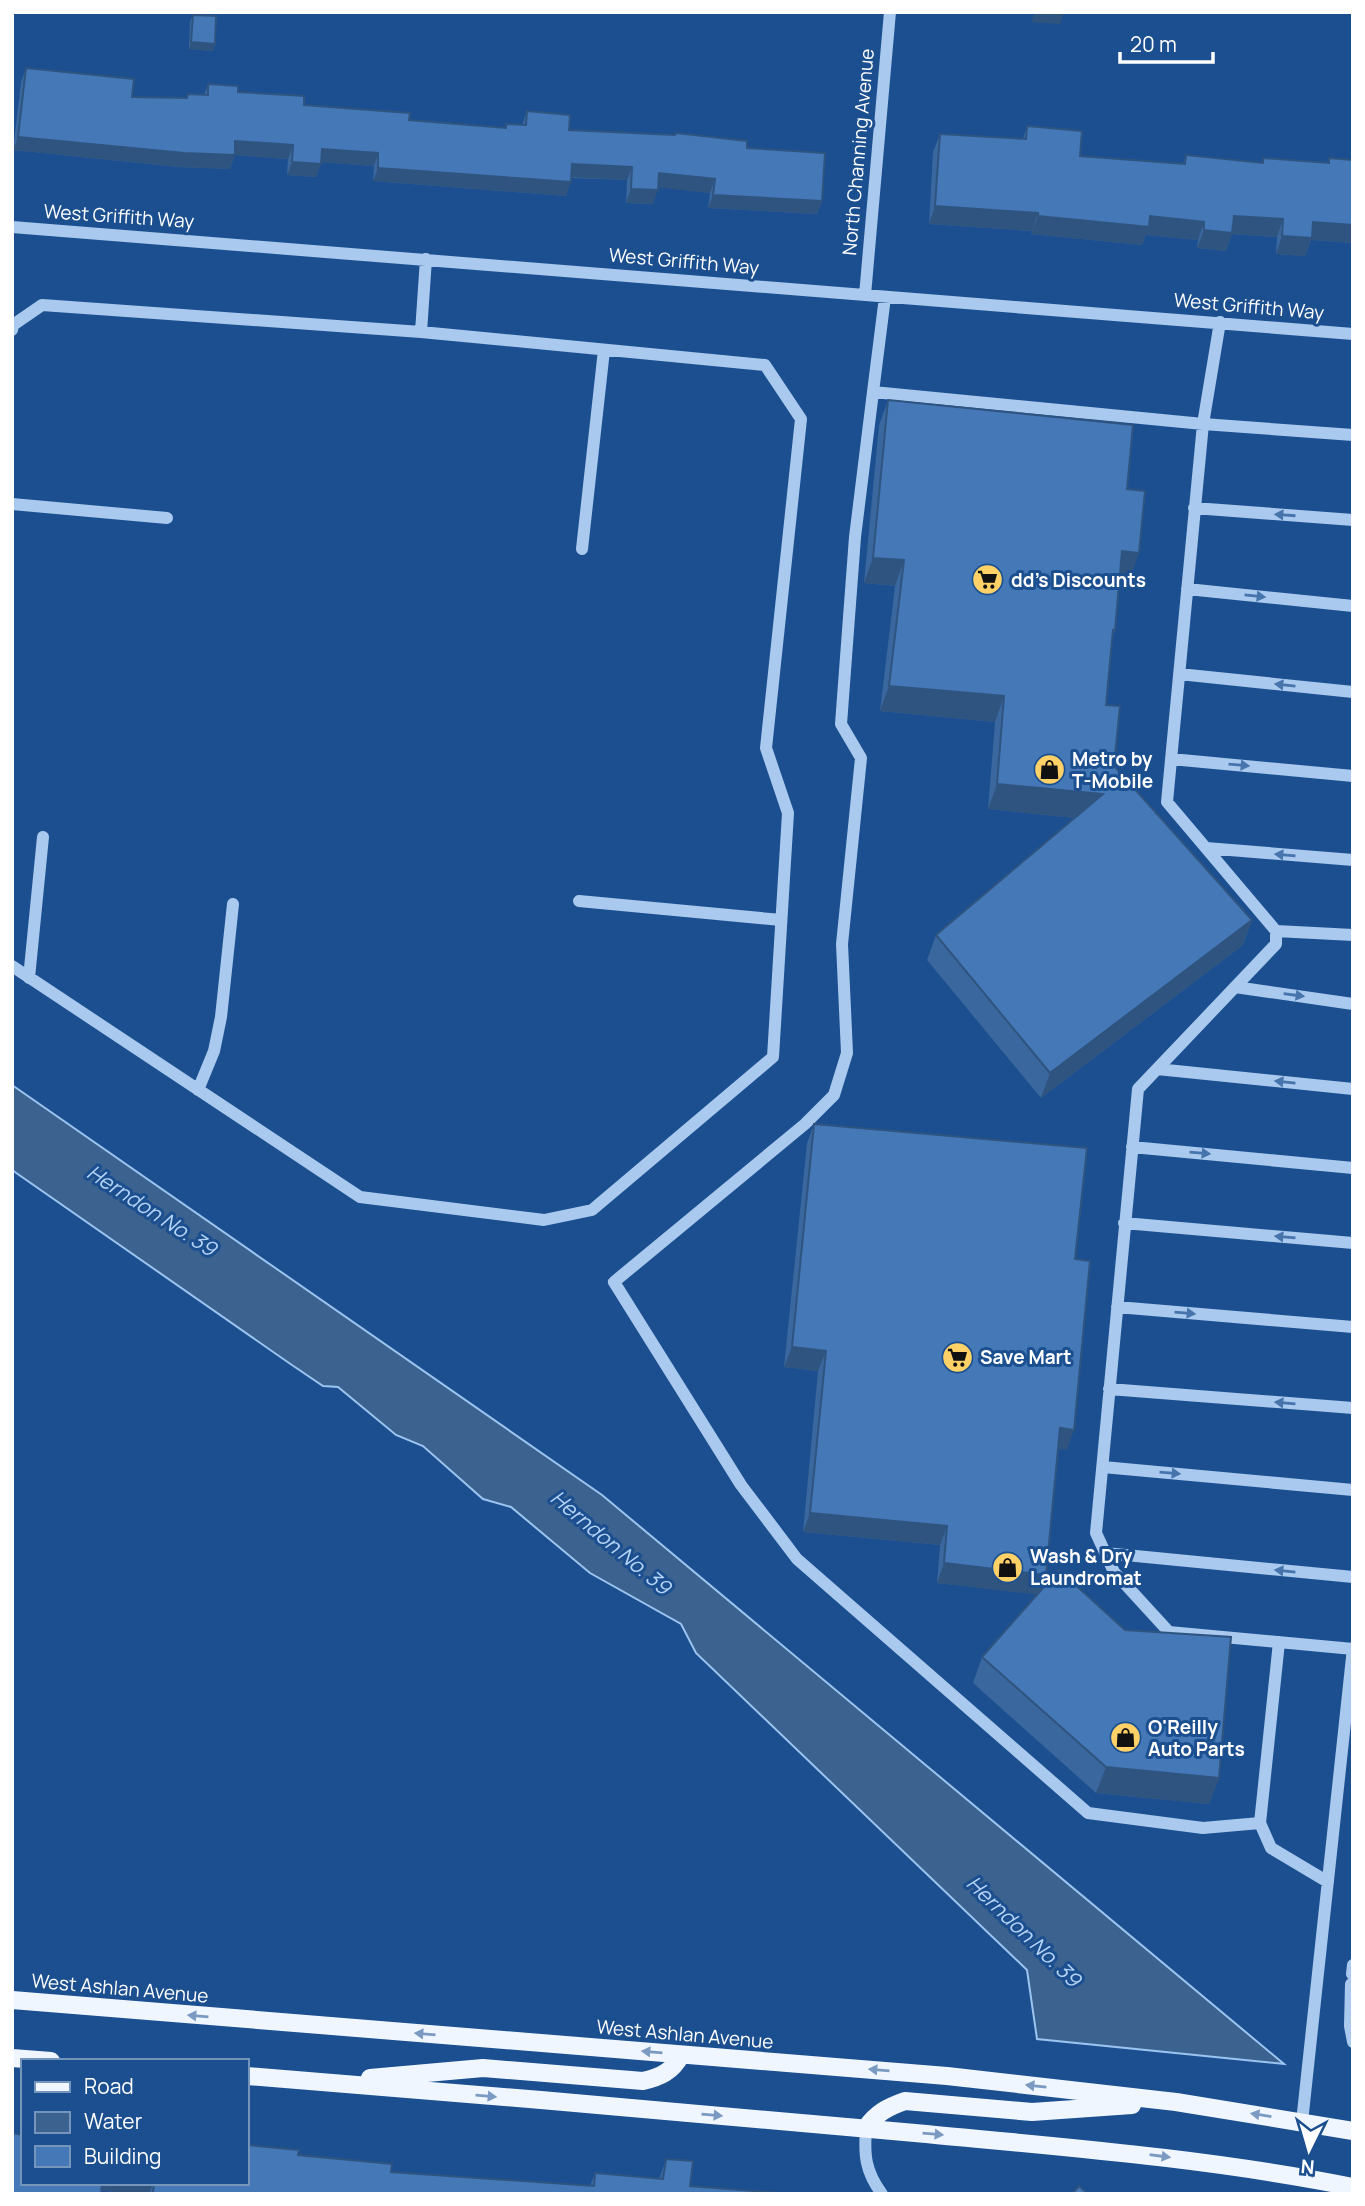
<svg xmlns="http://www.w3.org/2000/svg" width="1365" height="2206" font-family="Manrope,sans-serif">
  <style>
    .water { fill: #3c6290; stroke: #9cc4f0; stroke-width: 2 }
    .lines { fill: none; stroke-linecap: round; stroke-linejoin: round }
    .minor { stroke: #a9c9ee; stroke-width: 12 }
    .major { stroke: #f0f6ff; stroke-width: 18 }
    .wall { fill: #3a679d }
    .shaded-wall { fill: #305480 }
    .building { fill: #4478b7; stroke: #305480; stroke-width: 2 }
    .oneway { fill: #4674ac }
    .oneway2 { fill: #7b9ac1 }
    .labels { text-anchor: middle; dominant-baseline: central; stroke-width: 6; stroke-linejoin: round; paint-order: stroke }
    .street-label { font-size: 19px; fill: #fff; stroke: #1b4f8f }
    .poi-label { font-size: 19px; font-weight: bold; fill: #fff; stroke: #1b4f8f; text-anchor: start }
    .water-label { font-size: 21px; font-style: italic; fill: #b5d3f5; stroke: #1b4f8f }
  </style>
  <rect width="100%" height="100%" fill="#1b4f8f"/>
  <path class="water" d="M 12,1085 L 602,1495 L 1284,2064 L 1037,2039 L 1027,1970 L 696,1653 L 681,1624 L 590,1573 L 511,1507 L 483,1499 L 423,1446 L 396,1435 L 338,1387 L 323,1386 L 289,1363 L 12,1170 Z"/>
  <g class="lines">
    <path class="minor" d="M 12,227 L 1353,334
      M 865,295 L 890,12
      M 885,297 L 873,392 L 1203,424 L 1353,435
      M 1220,322 L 1203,424 L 1167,802 L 1276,931 L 1276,944 L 1138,1089 L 1096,1533 L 1114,1572 L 1169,1632 L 1353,1649
      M 12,330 L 13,325 L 42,305 L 421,332 L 765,365 L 801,419 L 766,748 L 788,813 L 773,1057 L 592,1210 L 544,1220 L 360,1197 L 12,966
      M 421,332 L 426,259
      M 873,392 L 855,537 L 841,724 L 861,758 L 842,944 L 847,1053 L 834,1095 L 805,1124 L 614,1282 L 741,1485 L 797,1559 L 1088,1813 L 1203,1828 L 1260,1823
      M 12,504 L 167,518
      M 1194,508 L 1353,520
      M 582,549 L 604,350
      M 1187,589 L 1353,606
      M 1179,674 L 1353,692
      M 1171,759 L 1353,776
      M 1206,848 L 1353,860
      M 579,901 L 781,920
      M 1276,931 L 1353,935
      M 29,978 L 43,837
      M 1235,987 L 1353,1004
      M 1157,1069 L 1353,1089
      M 198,1090 L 214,1051 L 221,1017 L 233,904
      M 1132,1147 L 1353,1168
      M 1124,1223 L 1353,1243
      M 1117,1307 L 1353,1327
      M 1109,1389 L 1353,1408
      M 1103,1467 L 1353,1490
      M 1105,1553 L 1353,1577
      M 1279,1642 L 1260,1823 L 1271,1848 L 1328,1882
      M 1352,1974 L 1353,1965
      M 1351,1984 L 1350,2026 L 1353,2042
      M 1302,2122 L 1353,1648
      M 866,2128 C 864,2155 865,2171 882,2194"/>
    <path class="major" d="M 12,2000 L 947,2076 L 1176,2102 L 1353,2131
      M 12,2058 L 51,2061
      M 247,2076 C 470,2094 692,2112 915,2133 C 1062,2147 1208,2158 1353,2187
      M 370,2078 L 483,2068 L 643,2081 C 660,2077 672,2072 681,2055
      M 866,2128 C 876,2113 888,2107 905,2101 L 1032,2112 L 1132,2105"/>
  </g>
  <path class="wall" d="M 193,15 L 215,44 L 213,51 L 189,49 L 190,21 Z
    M 26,68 L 132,97 L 186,98 L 188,94 L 204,95 L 208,84 L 238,92 L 304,105 L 409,120 L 505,128 L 506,124 L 522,125 L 527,111 L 569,130 L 747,148 L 822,201 L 817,214 L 708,208 L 710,193 L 658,187 L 653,204 L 626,203 L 627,180 L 571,178 L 566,196 L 373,181 L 374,166 L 321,162 L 316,177 L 287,175 L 288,159 L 235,155 L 230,169 L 179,167 L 13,150 L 21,82 Z
    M 1027,126 L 1080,156 L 1183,164 L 1186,155 L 1262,163 L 1263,158 L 1327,163 L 1329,158 L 1353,160 L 1353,243 L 1311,240 L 1305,256 L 1276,254 L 1277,237 L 1232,234 L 1226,251 L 1197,248 L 1198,240 L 1146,235 L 1142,245 L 1031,234 L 1032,231 L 929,224 L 933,152 L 940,134 L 1023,139 Z
    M 888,400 L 1127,489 L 1130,578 L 1120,577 L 1115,630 L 1112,638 L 1106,705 L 1114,766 L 1252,920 L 1243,945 L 1041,1098 L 927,960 L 936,935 L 1075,818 L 988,809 L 995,722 L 880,711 L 895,586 L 864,583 L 879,425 Z
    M 814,1124 L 1075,1259 L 1067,1450 L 1058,1448 L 1046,1575 L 1040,1592 L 1219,1778 L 1209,1804 L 1096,1793 L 973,1683 L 982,1657 L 1037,1594 L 937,1583 L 940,1545 L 803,1532 L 818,1371 L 784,1367 L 807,1143 Z
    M 298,2155 L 391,2172 L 590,2186 L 595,2173 L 659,2179 L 666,2159 L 690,2186 L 793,2194 L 135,2194 L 23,2183 L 247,2183 Z"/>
  <path class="shaded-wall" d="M 1035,12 L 1064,12 L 1060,24 L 1031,22 Z
    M 191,42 L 215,44 L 213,51 L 189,49 Z
    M 18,137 L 235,155 L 230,169 L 179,167 L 13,150 Z
    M 235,141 L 293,145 L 288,159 L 230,155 Z
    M 322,149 L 378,153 L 374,166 L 317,162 Z
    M 292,162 L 321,164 L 316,177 L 287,175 Z
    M 572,164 L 632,167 L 627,180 L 568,177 Z
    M 378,168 L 571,182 L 566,196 L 373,181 Z
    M 659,173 L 715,179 L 710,193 L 654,187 Z
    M 631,189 L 658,190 L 653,204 L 626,203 Z
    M 713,195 L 822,201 L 817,214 L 708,208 Z
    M 935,206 L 1038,213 L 1032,231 L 929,224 Z
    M 1038,216 L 1150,216 L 1204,222 L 1198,240 L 1146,235 L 1142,245 L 1031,234 Z
    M 1234,216 L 1283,219 L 1277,237 L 1232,234 L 1226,251 L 1197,248 L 1204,230 Z
    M 1313,222 L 1353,225 L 1353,243 L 1311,240 L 1305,256 L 1276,254 L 1282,236 Z
    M 1122,551 L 1139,553 L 1130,578 L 1113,576 Z
    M 873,558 L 904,560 L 895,586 L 864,583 Z
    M 889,686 L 1004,696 L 995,722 L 880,711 Z
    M 997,784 L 1103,794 L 1094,820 L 988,809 Z
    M 1252,920 L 1243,945 L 1041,1098 L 1050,1073 Z
    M 792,1347 L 826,1351 L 818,1371 L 784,1367 Z
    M 1060,1428 L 1074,1430 L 1067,1450 L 1053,1448 Z
    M 810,1513 L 947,1526 L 940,1545 L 803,1532 Z
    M 944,1563 L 1046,1575 L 1039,1595 L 937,1583 Z
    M 1106,1767 L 1219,1778 L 1209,1804 L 1096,1793 Z
    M 99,2183 L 153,2183 L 149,2194 L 135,2194 L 97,2190 Z"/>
  <path class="building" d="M 193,15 L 216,16 L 215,44 L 191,42 Z
    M 26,68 L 134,79 L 132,97 L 187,98 L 188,94 L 208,95 L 208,84 L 238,86 L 238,92 L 304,96 L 304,105 L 410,113 L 409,120 L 506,128 L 506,124 L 526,125 L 527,111 L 570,115 L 569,130 L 675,135 L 676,133 L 747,141 L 747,148 L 825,153 L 822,201 L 713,195 L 715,179 L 659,173 L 658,190 L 631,189 L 632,167 L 572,164 L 571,182 L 378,168 L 378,153 L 322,149 L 321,164 L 292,162 L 293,145 L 235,141 L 235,155 L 184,153 L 18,137 Z
    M 1027,126 L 1082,131 L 1080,156 L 1185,164 L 1186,155 L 1263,163 L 1263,158 L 1329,163 L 1329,158 L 1353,160 L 1353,225 L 1313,222 L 1312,238 L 1282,236 L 1283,219 L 1234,216 L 1232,233 L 1204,230 L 1204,222 L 1150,216 L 1149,227 L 1038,216 L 1038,213 L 935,206 L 940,134 L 1026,139 Z
    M 888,400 L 1133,425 L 1127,489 L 1145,491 L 1139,553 L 1122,551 L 1115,630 L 1113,630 L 1106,705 L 1120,706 L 1114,766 L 1252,920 L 1050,1073 L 936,935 L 1103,794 L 997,784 L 1004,696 L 889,686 L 904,560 L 873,558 Z
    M 814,1124 L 1087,1148 L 1075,1259 L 1090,1261 L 1074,1430 L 1060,1428 L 1046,1575 L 944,1563 L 947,1526 L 810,1513 L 826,1351 L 792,1347 Z
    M 1059,1570 L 1125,1630 L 1231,1637 L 1219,1778 L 1106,1767 L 982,1657 Z
    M 12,2133 L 23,2135 L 23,2183 L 102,2183 L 101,2194 L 12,2194 Z
    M 247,2145 L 299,2150 L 298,2155 L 392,2164 L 391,2172 L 594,2186 L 595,2173 L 663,2179 L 666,2159 L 693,2161 L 690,2186 L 793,2194 L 166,2194 L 153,2193 L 154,2183 L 247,2183 Z
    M 1079,2186 L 1088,2194 L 1072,2194 Z"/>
  <defs><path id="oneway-solid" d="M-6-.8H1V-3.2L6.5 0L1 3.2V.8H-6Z" transform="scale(1.75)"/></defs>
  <g class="oneway">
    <use href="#oneway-solid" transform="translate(1285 515) rotate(-176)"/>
    <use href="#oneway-solid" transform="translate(1255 596) rotate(6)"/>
    <use href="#oneway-solid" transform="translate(1285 685) rotate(-174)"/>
    <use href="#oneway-solid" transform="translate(1239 765) rotate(5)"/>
    <use href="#oneway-solid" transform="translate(1285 855) rotate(-175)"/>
    <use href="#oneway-solid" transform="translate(1294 995) rotate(8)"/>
    <use href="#oneway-solid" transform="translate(1285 1082) rotate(-174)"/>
    <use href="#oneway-solid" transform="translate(1200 1153) rotate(5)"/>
    <use href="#oneway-solid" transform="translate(1285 1237) rotate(-175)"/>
    <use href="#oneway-solid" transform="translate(1185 1313) rotate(5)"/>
    <use href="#oneway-solid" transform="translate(1285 1403) rotate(-175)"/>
    <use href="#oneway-solid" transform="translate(1170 1473) rotate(5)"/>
    <use href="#oneway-solid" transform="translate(1285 1571) rotate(-174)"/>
  </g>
  <g class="oneway2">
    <use href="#oneway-solid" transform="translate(198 2016) rotate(-175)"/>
    <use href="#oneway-solid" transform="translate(425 2034) rotate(-175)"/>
    <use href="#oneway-solid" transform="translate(652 2052) rotate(-175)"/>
    <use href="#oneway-solid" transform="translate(879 2070) rotate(-175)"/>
    <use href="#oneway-solid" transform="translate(1036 2086) rotate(-174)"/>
    <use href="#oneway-solid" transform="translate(486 2096) rotate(5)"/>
    <use href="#oneway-solid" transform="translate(712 2115) rotate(5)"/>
    <use href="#oneway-solid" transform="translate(1261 2115) rotate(-171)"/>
    <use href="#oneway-solid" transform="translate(933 2134) rotate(5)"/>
    <use href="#oneway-solid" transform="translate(1160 2156) rotate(8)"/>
  </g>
  <defs>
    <symbol id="supermarket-disc" viewBox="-11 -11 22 22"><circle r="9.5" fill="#ffd166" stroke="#1b4f8f"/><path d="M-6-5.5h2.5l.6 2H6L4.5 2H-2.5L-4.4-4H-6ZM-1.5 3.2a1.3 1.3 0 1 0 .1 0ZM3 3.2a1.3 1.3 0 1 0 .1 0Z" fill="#111"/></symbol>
    <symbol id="shop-disc" viewBox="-11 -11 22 22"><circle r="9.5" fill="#ffd166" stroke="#1b4f8f"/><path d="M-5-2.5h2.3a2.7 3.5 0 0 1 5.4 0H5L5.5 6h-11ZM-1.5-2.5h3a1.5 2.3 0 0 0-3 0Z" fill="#111"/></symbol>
  </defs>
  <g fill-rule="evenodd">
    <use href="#supermarket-disc" x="970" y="562" width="35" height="35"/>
    <use href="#shop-disc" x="1032" y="752" width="35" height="35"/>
    <use href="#supermarket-disc" x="940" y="1340" width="35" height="35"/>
    <use href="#shop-disc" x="990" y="1550" width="35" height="35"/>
    <use href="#shop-disc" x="1108" y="1720" width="35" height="35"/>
  </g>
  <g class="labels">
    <g class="street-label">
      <text transform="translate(858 152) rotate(-85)">North Channing Avenue</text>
      <text transform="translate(119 216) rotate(4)">West Griffith Way</text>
      <text transform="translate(684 261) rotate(5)">West Griffith Way</text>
      <text transform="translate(1249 306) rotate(5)">West Griffith Way</text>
      <text transform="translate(120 1988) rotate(5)">West Ashlan Avenue</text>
      <text transform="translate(685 2034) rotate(5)">West Ashlan Avenue</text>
    </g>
    <g class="poi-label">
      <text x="1011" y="580">dd's Discounts</text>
      <text x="1072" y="759">Metro by<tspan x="1072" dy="22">T-Mobile</tspan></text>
      <text x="980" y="1357">Save Mart</text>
      <text x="1030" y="1556">Wash &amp; Dry<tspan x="1030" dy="22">Laundromat</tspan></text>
      <text x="1148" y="1727">O'Reilly<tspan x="1148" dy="22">Auto Parts</tspan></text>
    </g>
    <g class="water-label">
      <text transform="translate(152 1210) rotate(33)">Herndon No. 39</text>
      <text transform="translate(611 1542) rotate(40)">Herndon No. 39</text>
      <text transform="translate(1024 1931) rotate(44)">Herndon No. 39</text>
    </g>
  </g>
  <rect width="1365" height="2206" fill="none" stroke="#ffffff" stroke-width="28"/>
  <rect x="21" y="2059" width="228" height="126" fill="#1b4f8f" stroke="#7695bc" stroke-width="2"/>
  <rect x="35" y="2082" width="35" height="10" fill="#f0f6ff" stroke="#7695bc" stroke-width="2"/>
  <text x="84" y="2094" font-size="21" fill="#ffffff">Road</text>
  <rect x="35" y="2112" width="35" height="21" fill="#3c6290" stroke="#7695bc" stroke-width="2"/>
  <text x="84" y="2129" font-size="21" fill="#ffffff">Water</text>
  <rect x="35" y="2146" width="35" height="21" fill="#4478b7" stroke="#7695bc" stroke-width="2"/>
  <text x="84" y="2164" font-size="21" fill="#ffffff">Building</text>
  <g transform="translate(1309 2150) rotate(185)" stroke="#1b4f8f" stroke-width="5" paint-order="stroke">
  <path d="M0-5L12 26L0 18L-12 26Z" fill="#ffffff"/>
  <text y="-10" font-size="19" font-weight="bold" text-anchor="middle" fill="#ffffff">N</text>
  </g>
  <path d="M1120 52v10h93v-10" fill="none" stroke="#ffffff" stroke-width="3.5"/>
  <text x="1130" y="52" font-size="21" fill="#ffffff" stroke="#1b4f8f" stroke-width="5" paint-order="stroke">20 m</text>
</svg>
